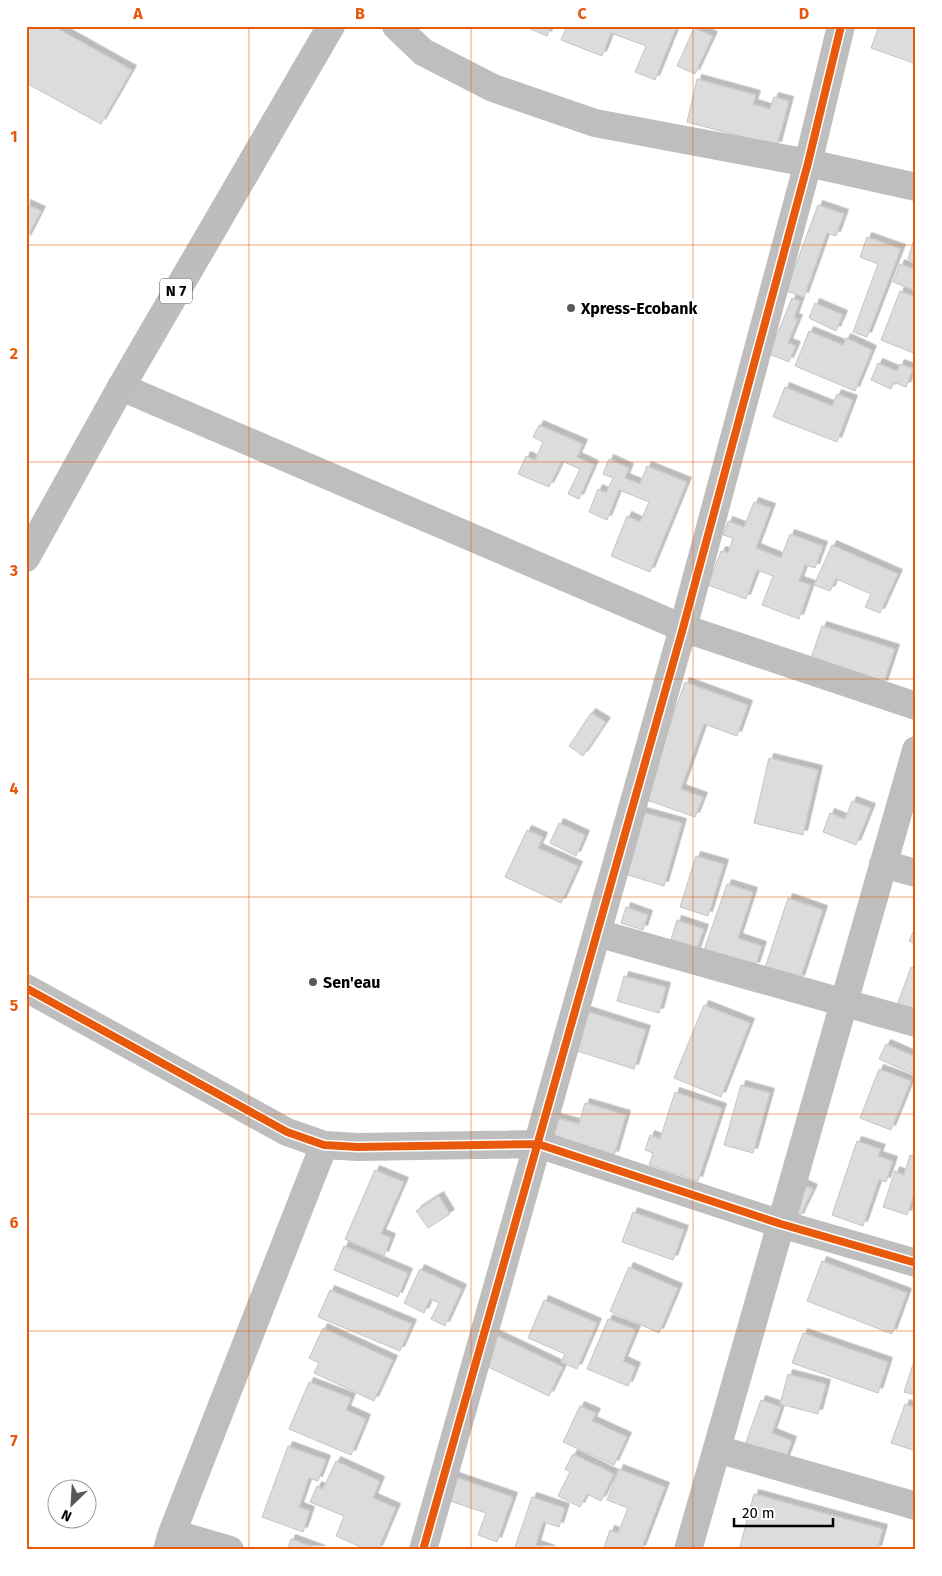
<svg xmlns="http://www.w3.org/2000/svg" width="942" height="1576" font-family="'Fira Sans',sans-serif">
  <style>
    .building { fill: #dcdcdc; stroke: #c5c5c5; filter: url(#shadow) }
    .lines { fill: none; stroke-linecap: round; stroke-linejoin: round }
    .minor { stroke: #bebebe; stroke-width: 28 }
    .highway { stroke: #bdbdbd; stroke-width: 28 }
    .cycleway-casing { stroke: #fff; stroke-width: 11 }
    .cycleway { stroke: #e8590c; stroke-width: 8 }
    .grid { fill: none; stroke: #e8590c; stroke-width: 1; stroke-opacity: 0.55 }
    .poi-dot { fill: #595959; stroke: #fff; stroke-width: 2 }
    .labels { text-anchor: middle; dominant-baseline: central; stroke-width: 5; stroke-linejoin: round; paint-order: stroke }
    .shield { fill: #fff; stroke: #4c4c4c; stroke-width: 1 }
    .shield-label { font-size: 15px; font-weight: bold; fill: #000 }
    .poi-label { font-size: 16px; font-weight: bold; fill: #000; stroke: #fff; text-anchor: start }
    .neatline { fill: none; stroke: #e8590c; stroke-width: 2 }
    .grid-label { font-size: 16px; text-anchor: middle; font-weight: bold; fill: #e8590c }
  </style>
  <defs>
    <filter id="shadow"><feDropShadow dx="4.5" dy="-4.5" stdDeviation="0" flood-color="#0004"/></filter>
  </defs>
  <rect width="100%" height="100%" fill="#fff"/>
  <path class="building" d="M 26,26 L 53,26 L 132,70 L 101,124 L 26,83 Z
    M 523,26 L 551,26 L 547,36 Z
    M 567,26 L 677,26 L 655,80 L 635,72 L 646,46 L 611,33 L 602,56 L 561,40 Z
    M 879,26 L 908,26 L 916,29 L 916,64 L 871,48 Z
    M 694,28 L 713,36 L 695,74 L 677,66 Z
    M 697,79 L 756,95 L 753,104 L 770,109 L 774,97 L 789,101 L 777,146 L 687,122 Z
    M 26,204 L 41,211 L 26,240 Z
    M 818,205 L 844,214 L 836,236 L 827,233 L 804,297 L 786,291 Z
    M 916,233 L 916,262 L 908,259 Z
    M 867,237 L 901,249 L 867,337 L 853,332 L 878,264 L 860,257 Z
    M 900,264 L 916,270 L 916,291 L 893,282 Z
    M 900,291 L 916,297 L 916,354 L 881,340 Z
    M 792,298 L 800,301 L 794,318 L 798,319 L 788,343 L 796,346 L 789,362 L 769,354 Z
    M 815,303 L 843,315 L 836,331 L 809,318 Z
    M 809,331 L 843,345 L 846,338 L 872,350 L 855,391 L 795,366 Z
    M 878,363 L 897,371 L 900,364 L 913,369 L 906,387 L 894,382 L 891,389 L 871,380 Z
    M 785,387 L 832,406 L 837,394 L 853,400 L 837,442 L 773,417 Z
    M 539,425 L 583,444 L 577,457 L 594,465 L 579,499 L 568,494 L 580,469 L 562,461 L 549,487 L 518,474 L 526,456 L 535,460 L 543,442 L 533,437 Z
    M 609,459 L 629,468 L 625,478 L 640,484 L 647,466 L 687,482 L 650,572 L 611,556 L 627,516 L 640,522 L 649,502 L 619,490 L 607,520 L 589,512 L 598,489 L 606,493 L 613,478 L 603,474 Z
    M 754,502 L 771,508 L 756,548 L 781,558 L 790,534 L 823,546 L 815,568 L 805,565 L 799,581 L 811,585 L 799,619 L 762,605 L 773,576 L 757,570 L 746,599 L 708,585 L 721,551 L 728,553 L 733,538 L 723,535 L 728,521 L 744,527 Z
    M 832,545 L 898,574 L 880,613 L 865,607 L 871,594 L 836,579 L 830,591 L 814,585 Z
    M 822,626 L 895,649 L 883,685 L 810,661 Z
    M 685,682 L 748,705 L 737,736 L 704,724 L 681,789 L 703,797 L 695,817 L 644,799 Z
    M 591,713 L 606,722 L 583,756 L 569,746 Z
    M 769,758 L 818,770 L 803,835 L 754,823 Z
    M 852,801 L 871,808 L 856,845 L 823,832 L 830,813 L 845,819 Z
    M 642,812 L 682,823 L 664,886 L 625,874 Z
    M 559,823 L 585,835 L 576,856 L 550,843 Z
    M 527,830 L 543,837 L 538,848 L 578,866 L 561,903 L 505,877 Z
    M 696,856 L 724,864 L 708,916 L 680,907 Z
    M 727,884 L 753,892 L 738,938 L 762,946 L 755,967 L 704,950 Z
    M 788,898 L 823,910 L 800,980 L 765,968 Z
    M 626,907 L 648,915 L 643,930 L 621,923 Z
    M 677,920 L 704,929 L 696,952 L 670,943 Z
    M 916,926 L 916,944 L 909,941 Z
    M 911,967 L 916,969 L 916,1012 L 897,1005 Z
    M 624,976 L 666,987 L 659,1013 L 617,1001 Z
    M 704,1005 L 750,1023 L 721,1097 L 674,1078 Z
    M 586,1011 L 646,1030 L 634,1069 L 574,1050 Z
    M 886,1044 L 916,1057 L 916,1068 L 913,1074 L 879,1059 Z
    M 879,1069 L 911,1081 L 891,1130 L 860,1118 Z
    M 741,1085 L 770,1093 L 753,1153 L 724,1145 Z
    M 675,1092 L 722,1108 L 698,1181 L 649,1165 L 653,1153 L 645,1150 L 650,1135 L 660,1139 Z
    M 585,1103 L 626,1115 L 614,1156 L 548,1137 L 553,1117 L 579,1124 Z
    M 857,1141 L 881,1149 L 878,1156 L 893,1161 L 886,1182 L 879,1180 L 863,1226 L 832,1215 Z
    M 910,1155 L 916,1157 L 916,1188 L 907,1215 L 883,1207 L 895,1171 L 904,1175 Z
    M 375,1170 L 404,1182 L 381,1234 L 391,1238 L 384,1256 L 345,1239 Z
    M 802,1184 L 813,1189 L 799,1218 L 789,1213 Z
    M 439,1196 L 450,1214 L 428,1228 L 416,1211 Z
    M 633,1212 L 684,1230 L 673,1260 L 622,1242 Z
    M 344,1246 L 408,1273 L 398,1297 L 334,1270 Z
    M 822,1261 L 907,1293 L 892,1334 L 807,1301 Z
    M 629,1267 L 678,1288 L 659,1333 L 610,1311 Z
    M 420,1269 L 462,1289 L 445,1326 L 431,1319 L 439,1303 L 430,1299 L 424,1313 L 404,1303 Z
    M 330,1290 L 412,1324 L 400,1351 L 318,1317 Z
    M 544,1300 L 597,1323 L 577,1369 L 561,1362 L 565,1354 L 528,1338 Z
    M 608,1319 L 636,1330 L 623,1361 L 636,1367 L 628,1386 L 587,1369 Z
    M 323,1328 L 393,1360 L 374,1401 L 314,1373 L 319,1363 L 309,1358 Z
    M 803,1333 L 888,1362 L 878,1393 L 792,1363 Z
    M 494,1334 L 563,1367 L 549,1396 L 480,1363 Z
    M 916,1355 L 916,1395 L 904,1392 Z
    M 788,1374 L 826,1384 L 818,1414 L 780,1404 Z
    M 309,1382 L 351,1398 L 346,1410 L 366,1419 L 351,1455 L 289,1429 Z
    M 761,1400 L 781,1407 L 772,1433 L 792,1441 L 785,1460 L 745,1445 Z
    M 905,1404 L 916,1408 L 916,1451 L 891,1443 Z
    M 580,1406 L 596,1413 L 592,1421 L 627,1437 L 614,1465 L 563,1442 Z
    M 288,1446 L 326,1460 L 318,1481 L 309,1478 L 299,1507 L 310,1511 L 303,1532 L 262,1517 Z
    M 573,1454 L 614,1474 L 601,1501 L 587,1494 L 580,1507 L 558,1496 L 570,1472 L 565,1469 Z
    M 336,1461 L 380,1481 L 373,1498 L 396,1508 L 378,1550 L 367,1550 L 336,1536 L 344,1516 L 310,1502 L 317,1486 L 323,1489 Z
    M 619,1469 L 665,1487 L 641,1550 L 603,1550 L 610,1530 L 618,1533 L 628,1508 L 607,1500 Z
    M 452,1476 L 513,1497 L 497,1542 L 478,1535 L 486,1513 L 444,1499 Z
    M 754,1494 L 883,1529 L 877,1550 L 739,1550 Z
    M 532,1497 L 565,1508 L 559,1527 L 543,1522 L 536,1545 L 551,1550 L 514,1550 Z
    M 291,1539 L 321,1550 L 287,1550 Z"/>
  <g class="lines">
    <path class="minor" d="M 396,26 L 423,52 L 493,88 L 595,123 L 808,163 L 916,187
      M 121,387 L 683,628 L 916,706
      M 883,864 L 916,873
      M 597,933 L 916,1023
      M 26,988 L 287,1132 L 324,1145 L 358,1147 L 538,1144 L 781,1224 L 916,1263
      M 717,1449 L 916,1506
      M 172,1533 L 230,1550
      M 167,1550 L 172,1533 L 324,1145
      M 423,1550 L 683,628 L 808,163 L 841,26
      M 688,1550 L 916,750"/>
    <path class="highway" d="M 26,558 L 121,387 L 331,26"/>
    <defs>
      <path id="cycleway" d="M 26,988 L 287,1132 L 324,1145 L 358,1147 L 538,1144 L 781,1224 L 916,1263
        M 423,1550 L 683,628 L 808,163 L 841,26"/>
    </defs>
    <use href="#cycleway" class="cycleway-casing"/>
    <use href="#cycleway" class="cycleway"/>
  </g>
  <path class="grid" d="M 249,26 L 249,1550M 471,26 L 471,1550M 693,26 L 693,1550M 26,245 L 916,245M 26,462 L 916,462M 26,679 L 916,679M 26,897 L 916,897M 26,1114 L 916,1114M 26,1331 L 916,1331"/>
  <g class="poi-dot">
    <circle cx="571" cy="308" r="5"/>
    <circle cx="313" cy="982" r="5"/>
  </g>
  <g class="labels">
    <rect class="shield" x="160" y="278.5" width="32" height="25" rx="4"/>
    <g class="shield-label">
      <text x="176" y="291">N 7</text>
    </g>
    <g class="poi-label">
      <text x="581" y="308">Xpress-Ecobank</text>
      <text x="323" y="982">Sen'eau</text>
    </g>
  </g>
  <rect width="942" height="1576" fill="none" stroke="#ffffff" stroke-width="55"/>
  <g transform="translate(72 1504) rotate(205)"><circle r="24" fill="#ffffff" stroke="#999999"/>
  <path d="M0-4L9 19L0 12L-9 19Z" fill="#595959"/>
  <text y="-8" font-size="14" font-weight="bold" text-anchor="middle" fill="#000000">N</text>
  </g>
  <path d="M734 1518v8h99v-8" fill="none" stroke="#000000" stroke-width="2.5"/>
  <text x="742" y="1518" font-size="15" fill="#000000" stroke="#ffffff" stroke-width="4" paint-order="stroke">20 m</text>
  <rect x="28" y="28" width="886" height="1520" class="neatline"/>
  <g class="grid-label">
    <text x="138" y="19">A</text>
    <text x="360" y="19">B</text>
    <text x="582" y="19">C</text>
    <text x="804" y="19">D</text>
    <text x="14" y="142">1</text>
    <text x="14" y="359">2</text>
    <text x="14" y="576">3</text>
    <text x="14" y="794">4</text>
    <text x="14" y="1011">5</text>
    <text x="14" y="1228">6</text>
    <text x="14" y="1446">7</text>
  </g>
</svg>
